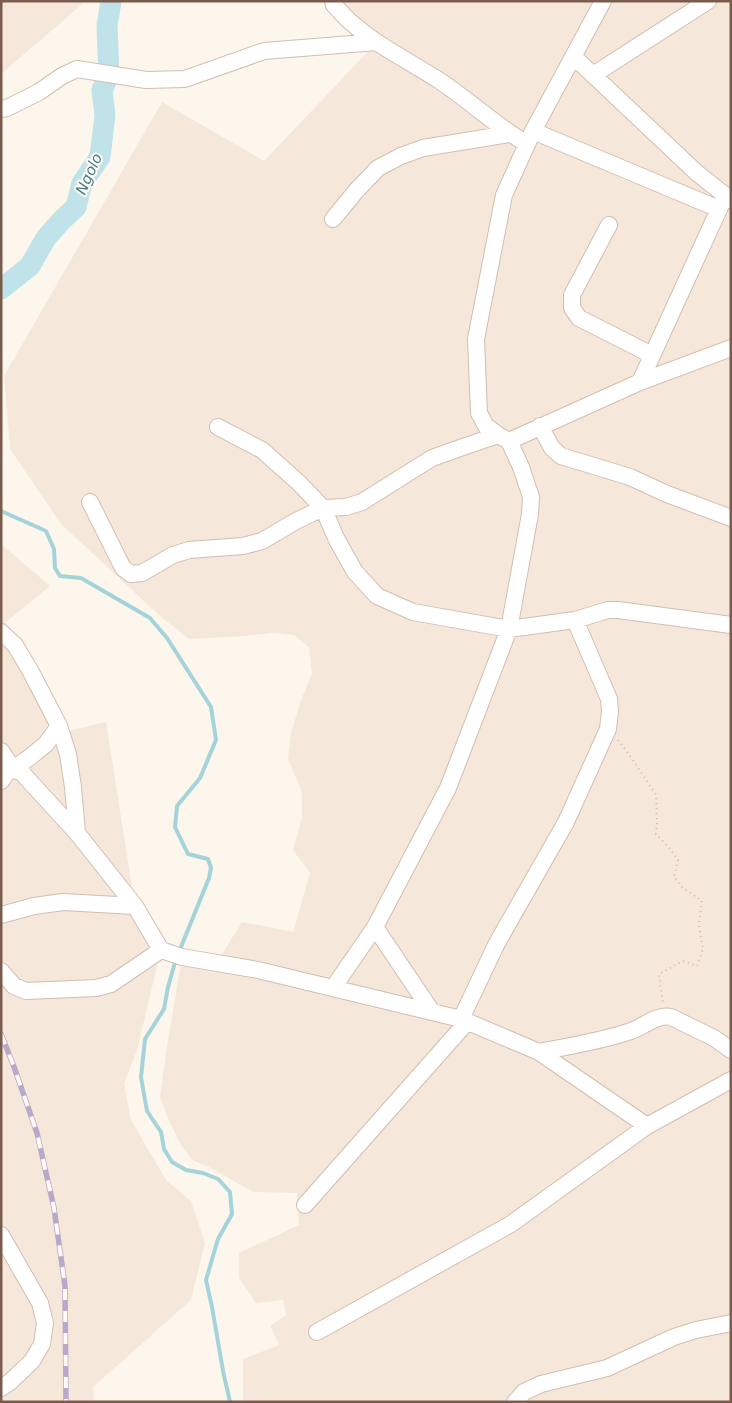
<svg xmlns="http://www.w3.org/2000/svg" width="732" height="1403" font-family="'DejaVu Sans',sans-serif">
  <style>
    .residential { fill: #f5e8da }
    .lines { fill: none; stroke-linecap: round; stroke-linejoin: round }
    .stream { stroke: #a5d3da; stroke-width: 4 }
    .river { stroke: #bfe3e8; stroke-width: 21 }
    .minor-casing { stroke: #d1beb0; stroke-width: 18 }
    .path { stroke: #d9b8a5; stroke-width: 2; stroke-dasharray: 1 4; stroke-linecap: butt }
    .minor { stroke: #fff; stroke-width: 16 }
    .rail-casing { stroke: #b9a8c9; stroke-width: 5.5 }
    .rail { stroke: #fffaf3; stroke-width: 4; stroke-dasharray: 11; stroke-linecap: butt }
    .labels { text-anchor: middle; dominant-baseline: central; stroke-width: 4; stroke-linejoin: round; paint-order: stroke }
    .water-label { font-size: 15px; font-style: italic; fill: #437c86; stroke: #fffaf3 }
  </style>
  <rect width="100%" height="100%" fill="#fdf6ec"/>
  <path class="residential" d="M 1,1 L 86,1 L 1,74 Z
    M 333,1 L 731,1 L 731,1402 L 243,1402 L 243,1359 L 279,1345 L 270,1326 L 286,1315 L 283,1300 L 256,1303 L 239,1278 L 239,1253 L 299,1225 L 297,1193 L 253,1192 L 209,1167 L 192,1160 L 181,1145 L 170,1123 L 160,1097 L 167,1047 L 182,957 L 217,962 L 242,922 L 293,932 L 310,873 L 293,850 L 302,818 L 302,792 L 288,759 L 291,733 L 300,703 L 312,673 L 309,647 L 294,635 L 273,633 L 244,636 L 189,639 L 160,616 L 61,524 L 10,449 L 4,376 L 162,102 L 264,161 L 377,42 Z
    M 1,544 L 50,586 L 6,622 L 69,731 L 106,722 L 135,906 L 161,950 L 137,1050 L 124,1084 L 131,1120 L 166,1180 L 191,1201 L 205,1243 L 191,1300 L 93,1387 L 94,1402 L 1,1402 Z"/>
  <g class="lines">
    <path class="stream" d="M 1,511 L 46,531 L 54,549 L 55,568 L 60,576 L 81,578 L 150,618 L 167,638 L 211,707 L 216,740 L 200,778 L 177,806 L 175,827 L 188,854 L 208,859 L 211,868 L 209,878 L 179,952
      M 176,959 L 168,987 L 164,1009 L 145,1039 L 141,1077 L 147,1111 L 161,1132 L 164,1149 L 172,1162 L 186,1170 L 203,1173 L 218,1179 L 230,1192 L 232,1214 L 218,1239 L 206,1280 L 212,1307 L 223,1371 L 230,1402"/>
    <path class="river" d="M 1,289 L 30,266 L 46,238 L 62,220 L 76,207 L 82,183 L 100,157 L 105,115 L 102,90 L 109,75 L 107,26 L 111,1"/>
    <defs>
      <path id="minor" d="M 333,1 L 334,5 C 340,11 346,19 353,24 C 379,47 411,62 440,81 C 470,101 496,126 527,144
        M 574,57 L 697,173 L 731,200
        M 593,75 L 708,1
        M 1,109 L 7,108 L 39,92 L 62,76 L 77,69 L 146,80 L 185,79 L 264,51 L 377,42
        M 533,131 L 719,209
        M 333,219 L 356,191 L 378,168 L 401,156 L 423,148 L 509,134
        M 609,225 L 572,295 L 572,308 L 579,318 L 652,355
        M 640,382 L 725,196
        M 540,426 L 552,448 L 561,456 L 630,477 L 667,494 L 731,518
        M 218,427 L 262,450 L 299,483 L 323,508 L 337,540 L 355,572 L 377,596 L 413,612 L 509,629 L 575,620 L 609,699 L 610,711 L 608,729 L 566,822 L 497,943 L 461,1019
        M 509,441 L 640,382 L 731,348
        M 90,502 L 123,568 L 131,574 L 142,573 L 173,555 L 189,550 L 243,546 L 262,541 L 296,521 L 323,508 L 346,507 L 362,502 L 432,458 L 460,448 L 498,435
        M 575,620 L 608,610 L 618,610 L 731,625
        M 1,632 L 15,645 L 31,672 L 59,726 L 68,754 L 73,787 L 77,833
        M 1,751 L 13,769 L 30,757 L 46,744 L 59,726
        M 1,781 L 6,774 L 13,769 L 22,773 L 77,833 L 135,906 L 161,950 L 182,957 L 258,970 L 461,1019 L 539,1052 L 647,1126
        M 1,915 L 34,906 L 63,902 L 135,906
        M 375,927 L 432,1012
        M 1,971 L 14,986 L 26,991 L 96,988 L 111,984 L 161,950
        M 333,988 L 375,927 L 448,788 L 509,629 L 530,514 L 531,497 L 521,467 L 509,441 L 498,435 L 486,426 L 479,413 L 476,339 L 504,195 L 533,131 L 603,1
        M 539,1052 C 570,1046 602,1041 631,1031 C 645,1026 657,1014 671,1017 L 714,1038 L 731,1050
        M 305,1205 L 467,1022
        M 1,1235 L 40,1303 L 45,1323 L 42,1344 L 32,1361 L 10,1382 L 1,1388
        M 317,1332 L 511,1224 L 647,1126 L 731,1080
        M 515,1402 L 524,1392 L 541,1384 L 607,1368 L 674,1337 L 696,1330 L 731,1323"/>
    </defs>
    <use href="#minor" class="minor-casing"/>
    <path class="path" d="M 618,740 L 633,760 L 656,795 L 657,821 L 656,834 L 671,850 L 678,860 L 674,877 L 682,887 L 702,901 L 699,926 L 703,949 L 697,966 L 683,961 L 659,974 L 663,1003"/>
    <use href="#minor" class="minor"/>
    <defs>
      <path id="rail" d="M 1,1034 L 13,1064 L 37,1133 L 54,1208 L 65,1286 L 66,1402"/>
    </defs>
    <use href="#rail" class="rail-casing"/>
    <use href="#rail" class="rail"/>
  </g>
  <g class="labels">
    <g class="water-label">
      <text transform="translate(89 174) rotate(-66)">Ngolo</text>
    </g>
  </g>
  <rect width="732" height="1403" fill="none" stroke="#7a5c4d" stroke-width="5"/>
</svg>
